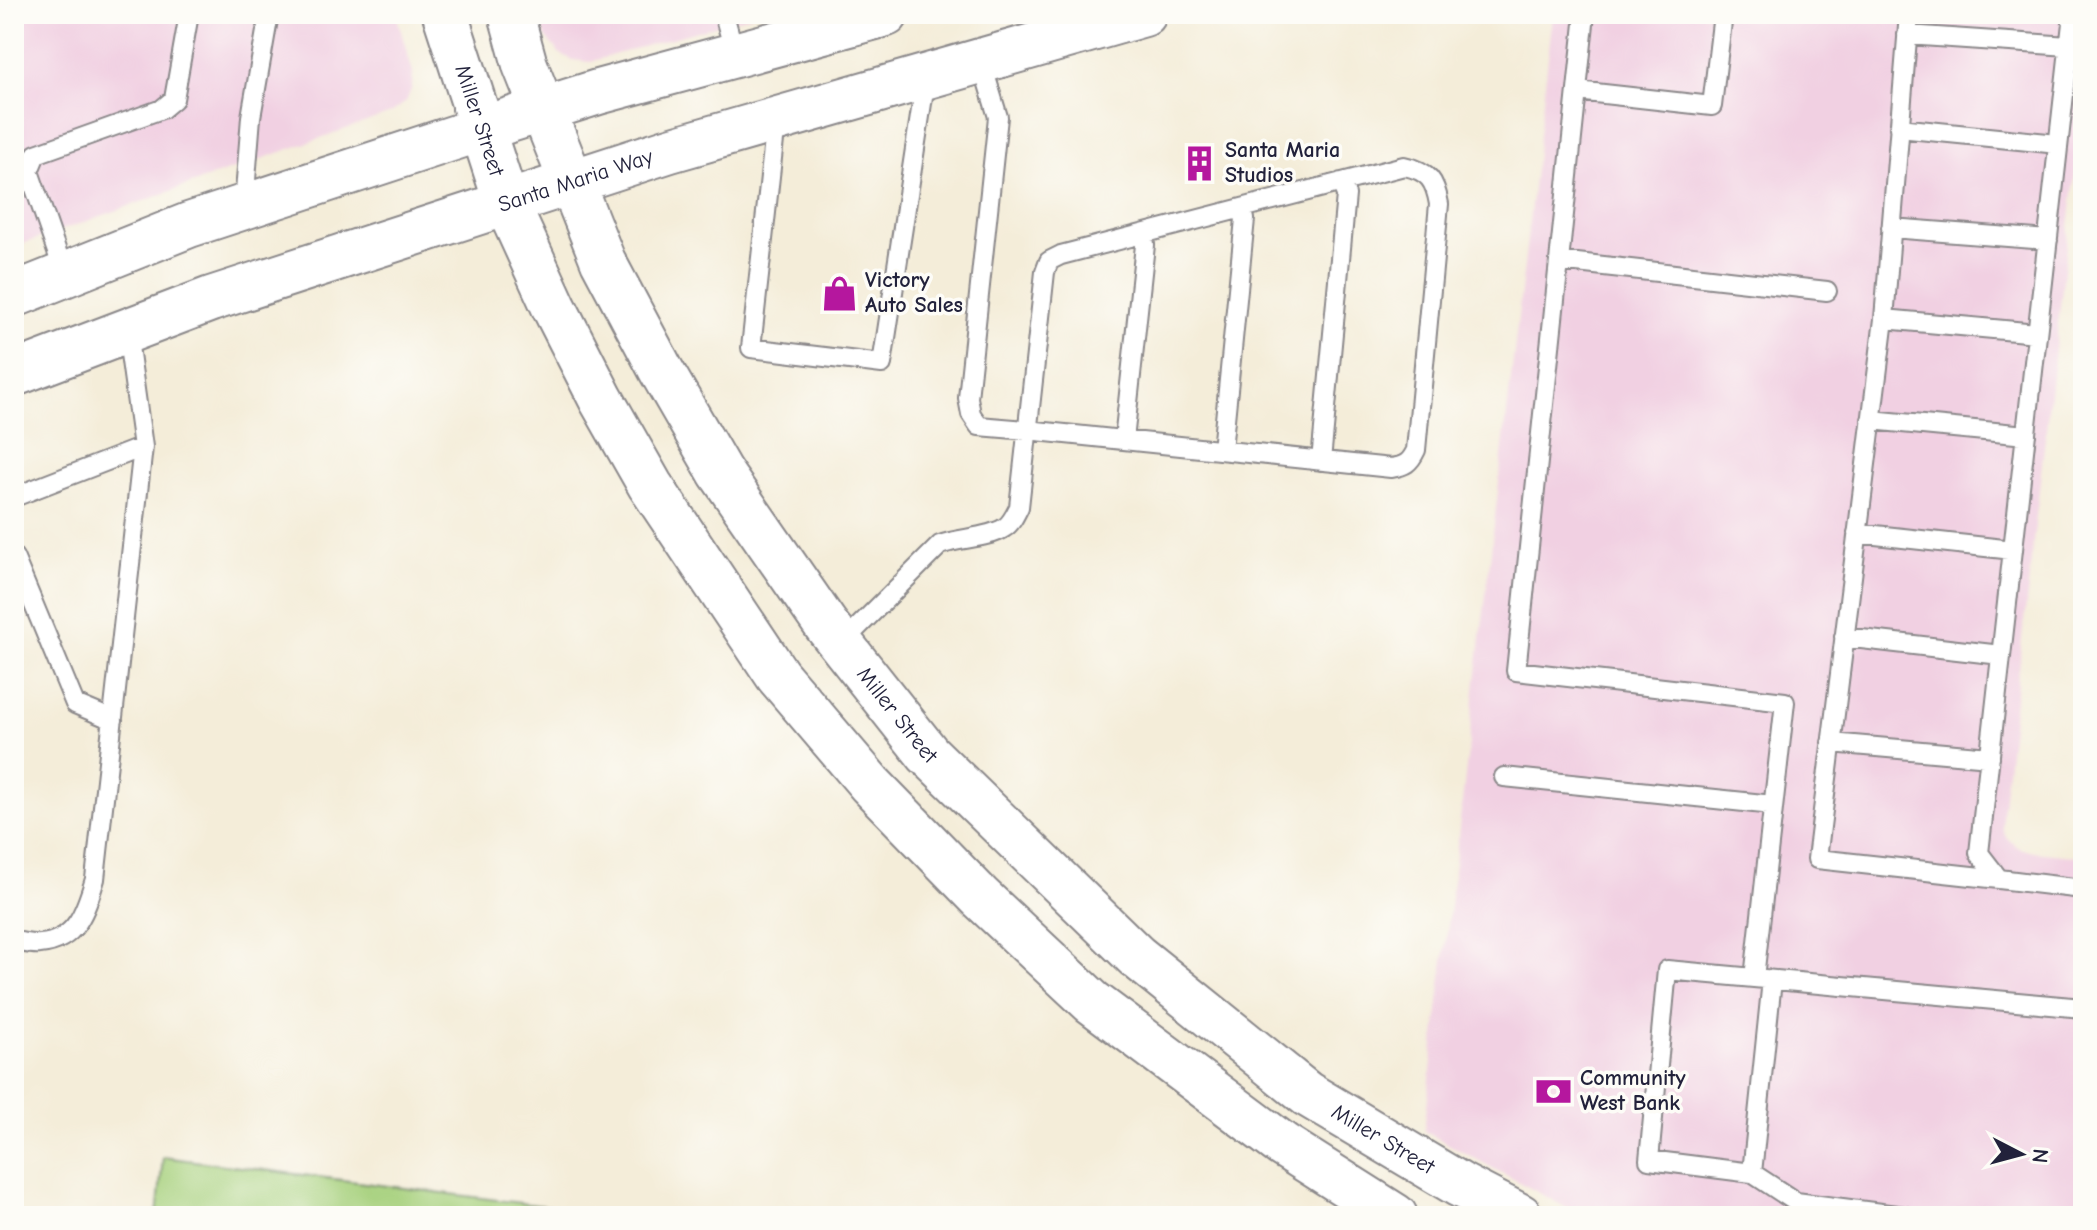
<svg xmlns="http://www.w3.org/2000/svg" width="2097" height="1230" font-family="'Comic Neue',sans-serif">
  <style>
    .built { fill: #f1d0e2 }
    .green { fill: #a6d07c; stroke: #64795c; stroke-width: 2 }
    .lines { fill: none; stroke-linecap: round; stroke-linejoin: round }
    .service-casing { stroke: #8b888a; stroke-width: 22 }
    .tertiary-casing { stroke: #8b888a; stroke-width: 48 }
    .secondary-casing { stroke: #8b888a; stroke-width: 48 }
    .service { stroke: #fff; stroke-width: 18 }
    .tertiary { stroke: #fff; stroke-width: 44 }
    .secondary { stroke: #fff; stroke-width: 44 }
    .labels { text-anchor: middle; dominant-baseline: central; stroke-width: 7; stroke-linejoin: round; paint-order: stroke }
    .street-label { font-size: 22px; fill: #22223b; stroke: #fdfcf7 }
    .poi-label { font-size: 22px; font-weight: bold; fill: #22223b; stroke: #fdfcf7; text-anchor: start }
  </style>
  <rect width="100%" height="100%" fill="#fdfcf7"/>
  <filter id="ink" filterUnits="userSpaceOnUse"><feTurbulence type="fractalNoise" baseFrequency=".0125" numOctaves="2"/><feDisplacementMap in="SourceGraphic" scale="16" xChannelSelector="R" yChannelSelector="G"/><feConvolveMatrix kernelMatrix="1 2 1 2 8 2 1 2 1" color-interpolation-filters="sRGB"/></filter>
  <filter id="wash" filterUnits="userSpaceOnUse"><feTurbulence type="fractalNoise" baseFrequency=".006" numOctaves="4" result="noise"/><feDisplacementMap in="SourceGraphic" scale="32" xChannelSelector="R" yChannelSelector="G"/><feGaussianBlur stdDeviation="1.8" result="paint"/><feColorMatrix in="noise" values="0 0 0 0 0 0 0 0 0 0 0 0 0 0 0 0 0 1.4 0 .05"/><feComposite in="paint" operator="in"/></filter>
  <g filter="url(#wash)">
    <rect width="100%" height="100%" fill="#f4edd9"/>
    <path class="built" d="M 14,14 L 396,14 L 413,72 L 412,87 L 406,102 L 391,113 L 14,247 Z
      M 538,14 L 756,14 L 589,62 L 573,60 L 559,53 L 545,36 Z
      M 1553,14 L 2083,14 L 2083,105 L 2002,814 L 2002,828 L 2007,838 L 2017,847 L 2033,852 L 2083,857 L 2083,1216 L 1582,1216 L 1424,1131 Z"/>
    <path class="green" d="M 163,1157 L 583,1211 L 585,1216 L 157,1216 Z"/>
  </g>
  <g filter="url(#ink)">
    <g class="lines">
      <defs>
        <path id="service" d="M 724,14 L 735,55
          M 1585,14 L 1516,671 L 1785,702 L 1754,978 L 2083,1008
          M 2073,14 L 1979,853 L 1999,879 L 2083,889
          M 1907,35 L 2069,46
          M 1577,91 L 1712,106 L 1723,14
          M 776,122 L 751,348 L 882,364 L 926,77
          M 1899,128 L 2058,144
          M 244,205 L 251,117 L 269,14
          M 1891,228 L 2048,240
          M 1559,261 L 1827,291
          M 65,275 L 29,171 L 36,154 L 162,109 L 174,99 L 189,14
          M 1884,319 L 1909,14
          M 1871,420 L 2026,435
          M 1124,440 L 1145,245 L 1144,234
          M 1222,450 L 1245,219 L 1242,208
          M 1321,461 L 1346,195 L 1341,182
          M 14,497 L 143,447
          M 1857,533 L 2013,550
          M 14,557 L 75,704 L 113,720
          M 1844,637 L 2001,655
          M 841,644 L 940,545 C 958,538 989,538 1004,528 C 1011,524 1015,515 1019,507 L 1045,272 L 1049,261 L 1061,255 L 1404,166 C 1429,171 1435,181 1439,204 L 1416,450 C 1410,463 1405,466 1391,468 L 1027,430 L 979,426 L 971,414 L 968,398 L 998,117 L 981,61
          M 1831,743 L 1990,757
          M 1504,777 L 1773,805
          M 1999,879 L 1817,859 L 1884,319 L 2037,333
          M 14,941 C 22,942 32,945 40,944 C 77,941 86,909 95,879 L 143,447 L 127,332
          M 1754,978 L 1667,970 L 1649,1160 L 1752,1173 L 1796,1202 L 1904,1216
          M 1752,1173 L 1772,980"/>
        <g id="tertiary">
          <path id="s1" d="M 445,14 L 506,202 L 554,307 L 601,399 L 650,485 L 778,676 L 870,784 L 980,897 L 1092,1002 L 1283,1145 L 1395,1216"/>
          <path id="s2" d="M 511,14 L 525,65 L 603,261 L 661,370 L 720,472 L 826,625 L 928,754 L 1136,956 L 1307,1094 L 1460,1185 L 1520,1216"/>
        </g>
        <g id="secondary">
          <path d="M 14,295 L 189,225 L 481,129 L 598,92 L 886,14"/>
          <path id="s3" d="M 14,374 L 211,299 L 670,150 L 1144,14"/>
        </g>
      </defs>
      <use href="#service" class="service-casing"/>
      <use href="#tertiary" class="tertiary-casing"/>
      <use href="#secondary" class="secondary-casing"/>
      <use href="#service" class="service"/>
      <use href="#tertiary" class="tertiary"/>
      <use href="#secondary" class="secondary"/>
    </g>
  </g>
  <defs>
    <symbol id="building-bare" viewBox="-9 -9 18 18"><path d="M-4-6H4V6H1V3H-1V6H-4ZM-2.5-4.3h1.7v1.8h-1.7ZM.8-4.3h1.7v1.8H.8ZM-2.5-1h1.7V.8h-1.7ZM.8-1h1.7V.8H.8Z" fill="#b5179e" stroke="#fdfcf7" stroke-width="2.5" paint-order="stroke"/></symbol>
    <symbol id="shop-bare" viewBox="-9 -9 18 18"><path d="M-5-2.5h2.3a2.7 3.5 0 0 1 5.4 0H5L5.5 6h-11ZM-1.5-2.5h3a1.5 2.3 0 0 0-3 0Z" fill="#b5179e" stroke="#fdfcf7" stroke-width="2.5" paint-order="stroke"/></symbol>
    <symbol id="bank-bare" viewBox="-9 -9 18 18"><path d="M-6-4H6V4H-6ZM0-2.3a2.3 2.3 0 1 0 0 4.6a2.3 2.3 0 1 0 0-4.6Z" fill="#b5179e" stroke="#fdfcf7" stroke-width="2.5" paint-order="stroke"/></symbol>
  </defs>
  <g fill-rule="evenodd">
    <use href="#building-bare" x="1174" y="138" width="51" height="51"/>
    <use href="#shop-bare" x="814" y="268" width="51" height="51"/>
    <use href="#bank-bare" x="1528" y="1066" width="51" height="51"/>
  </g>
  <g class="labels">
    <g class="street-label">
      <text stroke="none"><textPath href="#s1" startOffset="112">Miller Street</textPath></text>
      <text stroke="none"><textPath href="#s3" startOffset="594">Santa Maria Way</textPath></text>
      <text stroke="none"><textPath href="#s2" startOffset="806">Miller Street</textPath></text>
      <text stroke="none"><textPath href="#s2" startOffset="1454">Miller Street</textPath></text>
    </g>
    <g class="poi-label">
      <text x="1225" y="150">Santa Maria<tspan x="1225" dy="25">Studios</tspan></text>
      <text x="865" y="280">Victory<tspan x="865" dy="25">Auto Sales</tspan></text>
      <text x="1580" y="1078">Community<tspan x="1580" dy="25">West Bank</tspan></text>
    </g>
  </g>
  <rect width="2097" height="1230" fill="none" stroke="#fdfcf7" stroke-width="48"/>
  <g transform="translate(2021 1154) rotate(96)" stroke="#fdfcf7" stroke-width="6" paint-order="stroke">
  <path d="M0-6L14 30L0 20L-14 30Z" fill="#22223b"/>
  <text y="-12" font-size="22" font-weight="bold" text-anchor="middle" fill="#22223b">N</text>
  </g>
</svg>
